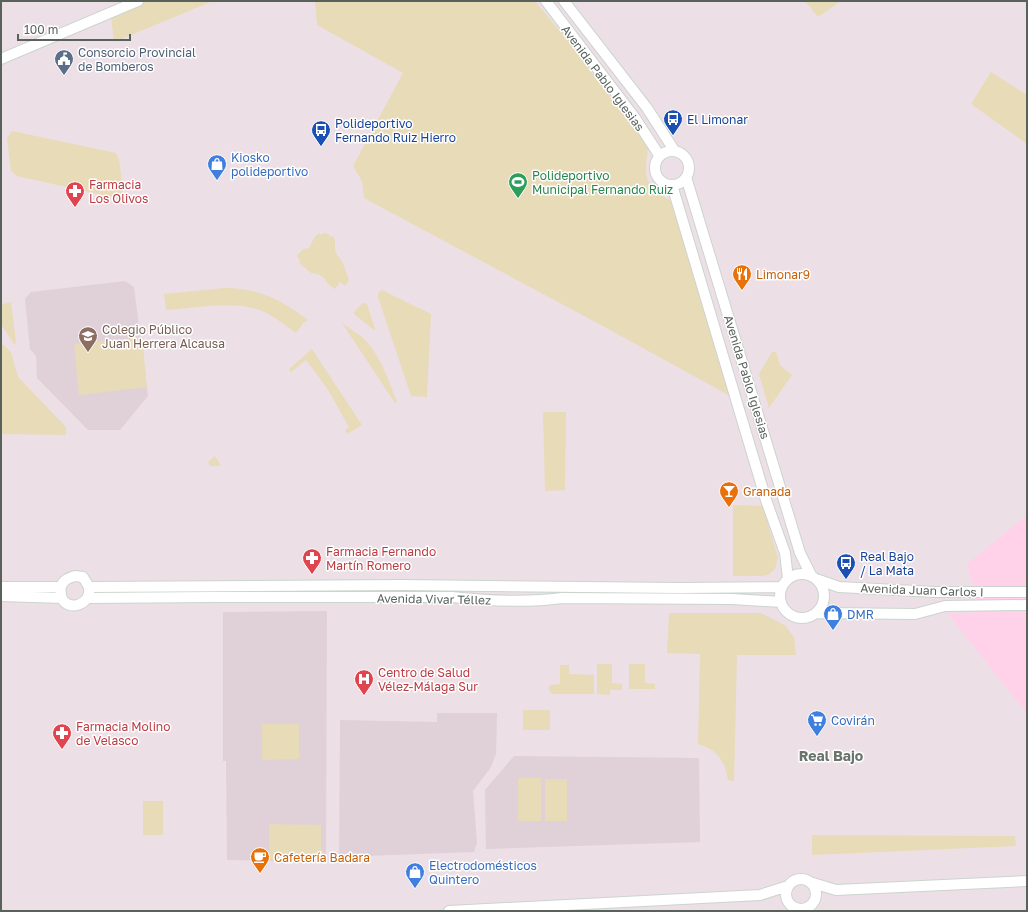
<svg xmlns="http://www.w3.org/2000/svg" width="1028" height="912" font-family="'Golos Text',sans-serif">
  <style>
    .commercial { fill: #ffd2e9 }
    .education { fill: #e0d0d8 }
    .green { fill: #e8dbb8 }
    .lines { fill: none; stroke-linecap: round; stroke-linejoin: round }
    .minor-casing { stroke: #cbd4cf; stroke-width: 12 }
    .minor { stroke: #fff; stroke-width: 10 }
    .labels { text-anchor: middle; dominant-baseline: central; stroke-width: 3; stroke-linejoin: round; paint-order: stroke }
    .service-label { font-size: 12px; fill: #4e5e75; stroke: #fff; text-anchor: start }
    .street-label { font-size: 12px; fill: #58625b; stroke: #fff }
    .transit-label { font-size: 12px; fill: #164399; stroke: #fff; text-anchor: start }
    .shop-label { font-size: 12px; fill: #366cbe; stroke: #fff; text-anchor: start }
    .leisure-label { font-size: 12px; fill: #27864d; stroke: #fff; text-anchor: start }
    .health-label { font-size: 12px; fill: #be3a42; stroke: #fff; text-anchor: start }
    .food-label { font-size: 12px; fill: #c56008; stroke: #fff; text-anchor: start }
    .education-label { font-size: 12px; fill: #785e54; stroke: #fff; text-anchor: start }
    .quarter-label { font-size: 14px; font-weight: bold; fill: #69746c; stroke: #fff }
  </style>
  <rect width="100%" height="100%" fill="#eddfe6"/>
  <path class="commercial" d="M 1027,515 L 1027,714 L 948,614 L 980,612 L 967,564 Z"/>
  <path class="education" d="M 125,281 L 134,287 L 148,396 L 120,430 L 88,430 L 37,378 L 36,356 L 30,349 L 25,299 L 31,292 Z
    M 327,611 L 326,862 L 227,860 L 226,761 L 223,761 L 223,612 Z
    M 437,713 L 497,713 L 496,754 L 491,767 L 473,791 L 477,843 L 474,852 L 339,857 L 340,720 L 437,722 Z
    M 514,756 L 699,758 L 700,842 L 486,849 L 485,790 Z"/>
  <path class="green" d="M 147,1 L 213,1 L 114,42 L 111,16 Z
    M 315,1 L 535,1 L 568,41 L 648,147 C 645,180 642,182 671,201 L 730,396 L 601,325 L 364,198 L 362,181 L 353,166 L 403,73 L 317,25 Z
    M 805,1 L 841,1 L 818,17 Z
    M 991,72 L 1027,95 L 1027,144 L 971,104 Z
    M 12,131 L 116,153 L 119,159 L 123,192 L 116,198 L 17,176 L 11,171 L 7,138 Z
    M 319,233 L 321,235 L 323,233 L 329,234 L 330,237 L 333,236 L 335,240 L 335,249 L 337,255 L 342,261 L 349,280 L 345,286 L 340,282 L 335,289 L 328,284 L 324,278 L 318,274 L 311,273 L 299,263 L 300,261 L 297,256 L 301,251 L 306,248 L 308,249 C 312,243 313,238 319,233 Z
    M 225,288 C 258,288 282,300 308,320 L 306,322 L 304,322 L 296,333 C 285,325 275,317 262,311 C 236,300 195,308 166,310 L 164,294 Z
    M 382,290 L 431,314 L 427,397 L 411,396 L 378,297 L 378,293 Z
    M 11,302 L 16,343 L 14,344 L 1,324 L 1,305 Z
    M 365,303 L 367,304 L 375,329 L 374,330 L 354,314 L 354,312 L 362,304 Z
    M 342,323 C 348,328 356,332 362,337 C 381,355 388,379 397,402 L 395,403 Z
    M 142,337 L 147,387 L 79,395 L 74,344 Z
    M 1,343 L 11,352 L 18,377 L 66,427 L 66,435 L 1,434 Z
    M 312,349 L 362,425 L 347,434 L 345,430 L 349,427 L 327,388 L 306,360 L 291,372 L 289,369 Z
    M 772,352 L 776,352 L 780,365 L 792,375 L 769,408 L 759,374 Z
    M 543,412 L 566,412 L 565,490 L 545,491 Z
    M 215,456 L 221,466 L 210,466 L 208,462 Z
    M 733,505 L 762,506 L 763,507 L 778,558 L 775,569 L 768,575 L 761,576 L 733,576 Z
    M 669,613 L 761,613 L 786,626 L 794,638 L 796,655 L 737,655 L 734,781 L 728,780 C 725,761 717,749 698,744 L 700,654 L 667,653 Z
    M 597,664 L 612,664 L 612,683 L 622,684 L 622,690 L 610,690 L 610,695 L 597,694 Z
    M 629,664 L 645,664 L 645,683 L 655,684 L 655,689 L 629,689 Z
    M 560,665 L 569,665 L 569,674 L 594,675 L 594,694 L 552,694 L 549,690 L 549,685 L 560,684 Z
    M 523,710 L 550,710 L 550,730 L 523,730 Z
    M 262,724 L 299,724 L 299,759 L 262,760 Z
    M 518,778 L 541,778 L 541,821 L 518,821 Z
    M 545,779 L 567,779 L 567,821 L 545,821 Z
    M 143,801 L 163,801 L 163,835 L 143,835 Z
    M 269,824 L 321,825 L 321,860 L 269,859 Z
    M 812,835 L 1013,836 L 1015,837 L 1016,846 L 812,855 Z"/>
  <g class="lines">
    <defs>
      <path id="minor" d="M 546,1 L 635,118 L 659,155
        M 564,1 L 647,108 L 674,150
        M 1,59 L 138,1
        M655 168a17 17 0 1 1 34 0a17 17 0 1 1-34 0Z
        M 686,177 L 800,553 L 811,575
        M 672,185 L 766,500 L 785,553 L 788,579
        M780 596a22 22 0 1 1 44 0a22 22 0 1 1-44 0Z
        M 75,576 L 83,577 C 85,581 88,584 89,588 C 92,605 66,613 61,596 C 61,593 60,590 61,587 C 63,580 68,578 75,576 Z
        M 819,580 L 839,587 L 935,592 L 1027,592
        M 1,587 L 61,587
        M 89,587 L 402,585 L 680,588 L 782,587
        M 1,596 L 62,598
        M 87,598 L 216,597 L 452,597 C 489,601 526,603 562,598 L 732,599 L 781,602
        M 817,613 L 915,614 L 945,606 L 1027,605
        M786 894a15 15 0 1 1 30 0a15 15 0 1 1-30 0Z
        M 813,883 L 836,890 L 1027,881
        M 449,911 L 760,895 L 788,886"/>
    </defs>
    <use href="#minor" class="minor-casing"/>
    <use href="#minor" class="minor"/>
  </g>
  <defs>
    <symbol id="civic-pin" viewBox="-11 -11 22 30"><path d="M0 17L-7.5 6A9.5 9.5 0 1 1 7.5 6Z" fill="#5c6f8a" stroke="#fff"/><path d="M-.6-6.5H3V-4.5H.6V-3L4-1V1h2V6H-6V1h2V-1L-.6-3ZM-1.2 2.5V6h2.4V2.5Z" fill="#fff"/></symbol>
    <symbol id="bus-pin" viewBox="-11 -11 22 30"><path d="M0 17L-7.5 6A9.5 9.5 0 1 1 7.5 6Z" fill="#1a4fb4" stroke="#fff"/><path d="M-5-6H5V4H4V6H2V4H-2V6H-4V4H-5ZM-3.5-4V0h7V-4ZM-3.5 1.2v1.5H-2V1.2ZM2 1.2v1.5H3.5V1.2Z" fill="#fff"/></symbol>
    <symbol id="shop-pin" viewBox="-11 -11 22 30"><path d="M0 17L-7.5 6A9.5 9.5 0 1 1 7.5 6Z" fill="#3f7fe0" stroke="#fff"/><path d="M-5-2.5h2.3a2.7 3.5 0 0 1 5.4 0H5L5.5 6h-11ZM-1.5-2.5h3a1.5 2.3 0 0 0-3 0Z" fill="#fff"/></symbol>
    <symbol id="stadium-pin" viewBox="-11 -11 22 30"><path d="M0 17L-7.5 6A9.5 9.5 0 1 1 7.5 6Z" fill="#2e9e5b" stroke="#fff"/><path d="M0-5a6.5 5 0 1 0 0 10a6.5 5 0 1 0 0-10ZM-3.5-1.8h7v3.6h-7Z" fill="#fff"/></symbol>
    <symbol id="pharmacy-pin" viewBox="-11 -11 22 30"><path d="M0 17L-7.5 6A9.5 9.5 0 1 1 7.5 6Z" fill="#e0444e" stroke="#fff"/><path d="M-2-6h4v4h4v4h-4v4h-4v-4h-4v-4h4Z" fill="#fff"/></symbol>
    <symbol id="restaurant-pin" viewBox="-11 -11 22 30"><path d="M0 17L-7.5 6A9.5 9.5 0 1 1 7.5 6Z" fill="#e8710a" stroke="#fff"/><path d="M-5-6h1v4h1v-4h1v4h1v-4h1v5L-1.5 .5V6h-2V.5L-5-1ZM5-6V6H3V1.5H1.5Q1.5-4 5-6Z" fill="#fff"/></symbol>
    <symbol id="school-pin" viewBox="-11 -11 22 30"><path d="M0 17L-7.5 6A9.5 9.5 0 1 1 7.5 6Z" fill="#8d6e63" stroke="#fff"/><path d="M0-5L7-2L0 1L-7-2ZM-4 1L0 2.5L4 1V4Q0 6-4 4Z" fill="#fff"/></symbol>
    <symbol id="bar-pin" viewBox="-11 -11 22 30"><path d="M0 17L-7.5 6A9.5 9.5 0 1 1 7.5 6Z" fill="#e8710a" stroke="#fff"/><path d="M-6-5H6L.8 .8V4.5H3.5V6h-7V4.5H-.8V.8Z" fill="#fff"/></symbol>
    <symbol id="hospital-pin" viewBox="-11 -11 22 30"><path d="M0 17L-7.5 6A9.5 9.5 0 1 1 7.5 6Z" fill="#e0444e" stroke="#fff"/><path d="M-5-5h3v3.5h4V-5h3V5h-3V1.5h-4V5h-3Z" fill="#fff"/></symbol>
    <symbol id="supermarket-pin" viewBox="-11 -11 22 30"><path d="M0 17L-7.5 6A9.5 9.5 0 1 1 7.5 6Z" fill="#3f7fe0" stroke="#fff"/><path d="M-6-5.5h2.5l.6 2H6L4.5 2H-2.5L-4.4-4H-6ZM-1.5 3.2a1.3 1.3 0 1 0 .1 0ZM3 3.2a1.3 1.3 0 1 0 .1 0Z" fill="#fff"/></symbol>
    <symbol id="cafe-pin" viewBox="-11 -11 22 30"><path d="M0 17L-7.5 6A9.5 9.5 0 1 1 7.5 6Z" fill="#e8710a" stroke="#fff"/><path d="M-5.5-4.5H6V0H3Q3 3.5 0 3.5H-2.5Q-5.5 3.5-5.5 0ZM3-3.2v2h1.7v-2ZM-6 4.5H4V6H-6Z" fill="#fff"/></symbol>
  </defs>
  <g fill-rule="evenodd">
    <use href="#civic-pin" x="53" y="48" width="22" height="30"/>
    <use href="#bus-pin" x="662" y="108" width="22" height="30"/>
    <use href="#bus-pin" x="310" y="119" width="22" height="30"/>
    <use href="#shop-pin" x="206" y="153" width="22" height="30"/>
    <use href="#stadium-pin" x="507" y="171" width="22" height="30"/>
    <use href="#pharmacy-pin" x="64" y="180" width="22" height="30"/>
    <use href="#restaurant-pin" x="731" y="263" width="22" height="30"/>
    <use href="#school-pin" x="77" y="325" width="22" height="30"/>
    <use href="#bar-pin" x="718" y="480" width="22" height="30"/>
    <use href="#pharmacy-pin" x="301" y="547" width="22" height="30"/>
    <use href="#bus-pin" x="835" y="552" width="22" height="30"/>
    <use href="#shop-pin" x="822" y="603" width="22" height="30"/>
    <use href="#hospital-pin" x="353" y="668" width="22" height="30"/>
    <use href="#supermarket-pin" x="806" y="709" width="22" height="30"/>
    <use href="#pharmacy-pin" x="51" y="722" width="22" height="30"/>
    <use href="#cafe-pin" x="249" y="846" width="22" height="30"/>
    <use href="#shop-pin" x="404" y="861" width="22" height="30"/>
  </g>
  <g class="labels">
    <g class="service-label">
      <text x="78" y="52">Consorcio Provincial<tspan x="78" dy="14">de Bomberos</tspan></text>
    </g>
    <g class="street-label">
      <text transform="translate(603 78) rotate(53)">Avenida Pablo Iglesias</text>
      <text transform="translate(747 377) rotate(73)">Avenida Pablo Iglesias</text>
      <text transform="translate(922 590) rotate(2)">Avenida Juan Carlos I</text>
      <text transform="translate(434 599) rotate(1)">Avenida Vivar Téllez</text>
    </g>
    <g class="transit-label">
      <text x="687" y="119">El Limonar</text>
      <text x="335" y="123">Polideportivo<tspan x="335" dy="14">Fernando Ruiz Hierro</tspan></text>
      <text x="860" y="556">Real Bajo<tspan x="860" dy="14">/ La Mata</tspan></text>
    </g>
    <g class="shop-label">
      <text x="231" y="157">Kiosko<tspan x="231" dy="14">polideportivo</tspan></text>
      <text x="847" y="614">DMR</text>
      <text x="831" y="720">Covirán</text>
      <text x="429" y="865">Electrodomésticos<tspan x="429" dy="14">Quintero</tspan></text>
    </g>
    <g class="leisure-label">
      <text x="532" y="175">Polideportivo<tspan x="532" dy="14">Municipal Fernando Ruiz</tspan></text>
    </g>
    <g class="health-label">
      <text x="89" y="184">Farmacia<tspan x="89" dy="14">Los Olivos</tspan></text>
      <text x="326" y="551">Farmacia Fernando<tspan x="326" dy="14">Martín Romero</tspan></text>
      <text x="378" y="672">Centro de Salud<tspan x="378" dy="14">Vélez-Málaga Sur</tspan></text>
      <text x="76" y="726">Farmacia Molino<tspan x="76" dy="14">de Velasco</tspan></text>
    </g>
    <g class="food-label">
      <text x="756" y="274">Limonar9</text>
      <text x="743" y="491">Granada</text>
      <text x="274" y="857">Cafetería Badara</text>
    </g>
    <g class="education-label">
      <text x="102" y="329">Colegio Público<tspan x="102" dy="14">Juan Herrera Alcausa</tspan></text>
    </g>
    <g class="quarter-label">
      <text x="831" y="755">Real Bajo</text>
    </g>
  </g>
  <rect width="1028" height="912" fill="none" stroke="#58625b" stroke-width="4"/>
  <path d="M18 34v6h112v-6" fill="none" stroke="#58625b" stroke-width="2"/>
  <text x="24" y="34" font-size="12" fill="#58625b" stroke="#ffffff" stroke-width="3" paint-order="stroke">100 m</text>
</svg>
